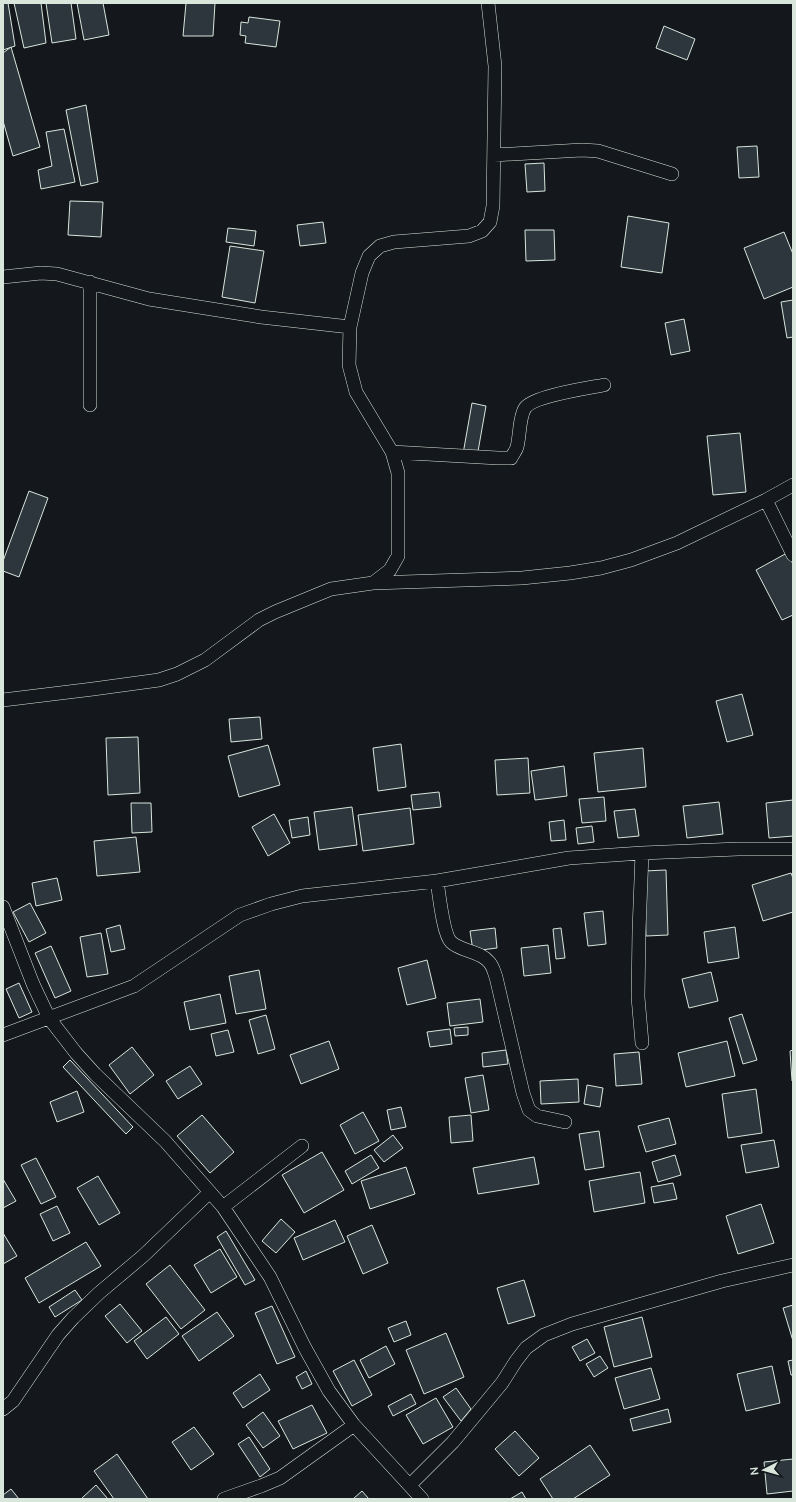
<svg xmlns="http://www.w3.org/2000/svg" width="796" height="1502" font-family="'Nunito Sans',sans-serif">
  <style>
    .building { fill: #2c363c; stroke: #d8e6dc }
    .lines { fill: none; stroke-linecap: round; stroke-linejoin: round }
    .minor-casing { stroke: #d8e6dc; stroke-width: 14 }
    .minor { stroke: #14181c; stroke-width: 13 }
  </style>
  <rect width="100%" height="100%" fill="#14181c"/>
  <path class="building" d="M 3,3 L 8,3 L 15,46 L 3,50 Z
    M 14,3 L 41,3 L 46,43 L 24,48 Z
    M 46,3 L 71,3 L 76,39 L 52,43 Z
    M 77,3 L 103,3 L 109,35 L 84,40 Z
    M 186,3 L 215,3 L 213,36 L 183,36 Z
    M 249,17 L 280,21 L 276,47 L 245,43 L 246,36 L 240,35 L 241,22 L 248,23 Z
    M 664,26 L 695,39 L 687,60 L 656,48 Z
    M 11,47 L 40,147 L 13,156 L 3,121 L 3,53 Z
    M 86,105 L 98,182 L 81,186 L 66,110 Z
    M 64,129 L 75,182 L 41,189 L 38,170 L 52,166 L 46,132 Z
    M 757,146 L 759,177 L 739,178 L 737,147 Z
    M 544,163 L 545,191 L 527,192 L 525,164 Z
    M 70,201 L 103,202 L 101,237 L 68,235 Z
    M 628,216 L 669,223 L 662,273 L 621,267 Z
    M 323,222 L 326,243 L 300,246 L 297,225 Z
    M 228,228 L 256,231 L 254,246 L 226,242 Z
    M 525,230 L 554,230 L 555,260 L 526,261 Z
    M 784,232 L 793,254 L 793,287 L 764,299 L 744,248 Z
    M 230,246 L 264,251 L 255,303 L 222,297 Z
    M 793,300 L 793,337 L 787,338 L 781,302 Z
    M 684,319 L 690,351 L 671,355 L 665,323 Z
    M 472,403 L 486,406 L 477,457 L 463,454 Z
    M 740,433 L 746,492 L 713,495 L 707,436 Z
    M 29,491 L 48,498 L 19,577 L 3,571 L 3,561 Z
    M 787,553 L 793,564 L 793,615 L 782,620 L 756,570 Z
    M 742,694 L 753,735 L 727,742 L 716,701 Z
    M 260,717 L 262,739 L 231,742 L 229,719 Z
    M 138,737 L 140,793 L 108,795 L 106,738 Z
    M 401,744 L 406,787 L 378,791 L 373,748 Z
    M 268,745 L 280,785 L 239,797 L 228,756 Z
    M 643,748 L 646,787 L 598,792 L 594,753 Z
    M 528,758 L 530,793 L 497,795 L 495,760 Z
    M 564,766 L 567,796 L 535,800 L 531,771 Z
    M 439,792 L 441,807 L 413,810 L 411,795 Z
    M 604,797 L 606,821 L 582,823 L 579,799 Z
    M 793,800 L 793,836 L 769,838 L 766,803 Z
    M 719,802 L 723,834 L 687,838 L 683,806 Z
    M 131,803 L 151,803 L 152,832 L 132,833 Z
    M 352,807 L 357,845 L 319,850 L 314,812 Z
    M 410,808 L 414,844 L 363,851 L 358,815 Z
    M 635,809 L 639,836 L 618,838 L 614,811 Z
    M 274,814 L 290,843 L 268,856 L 252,827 Z
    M 308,817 L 310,835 L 292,838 L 289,820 Z
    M 564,820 L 566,840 L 551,841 L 549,822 Z
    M 592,826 L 594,842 L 578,844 L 576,828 Z
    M 136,837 L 140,872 L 97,876 L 94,841 Z
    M 666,870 L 668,935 L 646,936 L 644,871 Z
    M 791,873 L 793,878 L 793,912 L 763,921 L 752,885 Z
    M 57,878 L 62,900 L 36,906 L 32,883 Z
    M 30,903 L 46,933 L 29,942 L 13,912 Z
    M 603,911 L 606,944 L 588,946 L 584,913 Z
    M 120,925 L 125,949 L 111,952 L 106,929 Z
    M 735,927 L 739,958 L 708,963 L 704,932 Z
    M 495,928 L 497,948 L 473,951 L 470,931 Z
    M 561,928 L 565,958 L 556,959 L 553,929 Z
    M 101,933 L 108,974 L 87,977 L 80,937 Z
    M 548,945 L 551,973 L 524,976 L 521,948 Z
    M 51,946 L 71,991 L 55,998 L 35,953 Z
    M 427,960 L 436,998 L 407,1005 L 398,968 Z
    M 259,970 L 266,1009 L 236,1014 L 229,976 Z
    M 711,972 L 718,1001 L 689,1008 L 682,979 Z
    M 19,983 L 32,1012 L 19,1018 L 6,989 Z
    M 220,994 L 226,1023 L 190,1030 L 184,1002 Z
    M 480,999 L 483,1022 L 450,1026 L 447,1003 Z
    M 742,1014 L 757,1060 L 743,1064 L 729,1018 Z
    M 266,1015 L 275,1049 L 258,1054 L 249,1020 Z
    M 468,1027 L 468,1035 L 455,1036 L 454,1028 Z
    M 450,1029 L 452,1044 L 430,1047 L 427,1032 Z
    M 228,1030 L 234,1052 L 216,1056 L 211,1034 Z
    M 329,1041 L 339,1069 L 301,1084 L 290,1055 Z
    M 727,1041 L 735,1076 L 686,1087 L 678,1053 Z
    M 132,1047 L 154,1075 L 130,1094 L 109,1065 Z
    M 506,1050 L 508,1064 L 483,1067 L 482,1053 Z
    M 793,1050 L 793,1081 L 792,1081 L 790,1051 Z
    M 639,1052 L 642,1084 L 616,1086 L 614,1054 Z
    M 70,1060 L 133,1127 L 126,1134 L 63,1067 Z
    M 190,1066 L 202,1084 L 178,1099 L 166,1081 Z
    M 483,1075 L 489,1110 L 471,1113 L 465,1078 Z
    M 578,1079 L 579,1102 L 541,1104 L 540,1081 Z
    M 587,1085 L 603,1088 L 600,1107 L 584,1104 Z
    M 756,1089 L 762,1133 L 728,1138 L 722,1094 Z
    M 77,1091 L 84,1112 L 57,1122 L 50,1102 Z
    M 401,1107 L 406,1127 L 391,1130 L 387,1110 Z
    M 363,1112 L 379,1141 L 355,1154 L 340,1125 Z
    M 202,1115 L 234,1152 L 210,1173 L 177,1136 Z
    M 471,1115 L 473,1141 L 451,1143 L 449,1117 Z
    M 669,1118 L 676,1144 L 646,1152 L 638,1126 Z
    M 599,1131 L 604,1167 L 585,1170 L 579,1134 Z
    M 393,1135 L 403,1148 L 384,1162 L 374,1150 Z
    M 774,1140 L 779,1167 L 746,1173 L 741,1145 Z
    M 322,1152 L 344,1190 L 304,1213 L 282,1175 Z
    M 371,1155 L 379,1168 L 352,1184 L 345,1171 Z
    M 675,1155 L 681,1175 L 658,1182 L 652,1162 Z
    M 534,1157 L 539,1184 L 478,1194 L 473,1168 Z
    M 36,1158 L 56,1197 L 41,1204 L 21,1165 Z
    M 406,1167 L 415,1194 L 370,1209 L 361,1181 Z
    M 640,1172 L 645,1203 L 594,1212 L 589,1181 Z
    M 98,1176 L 120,1213 L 99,1225 L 77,1188 Z
    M 3,1179 L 16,1201 L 3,1208 Z
    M 673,1183 L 677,1199 L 654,1203 L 651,1187 Z
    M 761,1204 L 774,1243 L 738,1254 L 726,1216 Z
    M 57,1206 L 70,1233 L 53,1241 L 40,1214 Z
    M 281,1219 L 295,1232 L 276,1253 L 262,1241 Z
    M 335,1220 L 345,1242 L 303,1260 L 294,1238 Z
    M 372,1225 L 388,1263 L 363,1274 L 347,1236 Z
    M 226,1231 L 255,1280 L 245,1285 L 217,1237 Z
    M 3,1233 L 17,1256 L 3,1264 Z
    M 86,1242 L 101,1266 L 39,1303 L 25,1278 Z
    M 220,1249 L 237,1277 L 211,1293 L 194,1265 Z
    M 170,1265 L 205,1310 L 181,1329 L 146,1284 Z
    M 524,1280 L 535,1316 L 508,1324 L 497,1288 Z
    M 75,1290 L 82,1300 L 55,1317 L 49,1307 Z
    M 120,1304 L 142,1331 L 127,1343 L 105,1316 Z
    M 793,1305 L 793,1341 L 783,1308 Z
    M 272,1306 L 295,1357 L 277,1364 L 255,1313 Z
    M 217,1312 L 234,1336 L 199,1361 L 182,1336 Z
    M 166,1317 L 179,1334 L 147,1359 L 134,1341 Z
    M 642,1317 L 652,1357 L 614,1367 L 604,1327 Z
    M 406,1321 L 411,1335 L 394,1342 L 388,1328 Z
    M 446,1333 L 464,1377 L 424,1394 L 406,1350 Z
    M 587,1339 L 595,1353 L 580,1361 L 572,1347 Z
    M 386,1346 L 395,1364 L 369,1378 L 360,1360 Z
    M 600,1356 L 608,1368 L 594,1377 L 586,1364 Z
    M 354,1360 L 372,1395 L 352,1406 L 333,1371 Z
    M 793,1360 L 793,1375 L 791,1375 L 788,1361 Z
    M 772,1366 L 780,1403 L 746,1411 L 737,1374 Z
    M 651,1368 L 660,1399 L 624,1409 L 615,1378 Z
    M 306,1371 L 312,1384 L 302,1389 L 296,1377 Z
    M 260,1374 L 270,1390 L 243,1408 L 233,1393 Z
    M 456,1388 L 471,1409 L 461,1421 L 443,1397 Z
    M 411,1394 L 416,1404 L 393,1416 L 388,1406 Z
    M 436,1398 L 453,1427 L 423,1444 L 406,1415 Z
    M 312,1405 L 327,1433 L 293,1449 L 278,1421 Z
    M 668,1409 L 671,1422 L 633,1431 L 630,1419 Z
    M 263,1412 L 280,1436 L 263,1448 L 246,1425 Z
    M 194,1427 L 214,1454 L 191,1470 L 172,1442 Z
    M 515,1431 L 539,1458 L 519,1476 L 495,1449 Z
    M 249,1437 L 270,1469 L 260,1477 L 238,1444 Z
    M 590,1445 L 610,1475 L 573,1499 L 553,1499 L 540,1479 Z
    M 117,1454 L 148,1499 L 114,1499 L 94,1471 Z
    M 793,1459 L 793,1491 L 767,1494 L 764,1462 Z
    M 96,1485 L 108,1499 L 81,1499 Z
    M 11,1489 L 19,1499 L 3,1499 L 3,1495 Z
    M 362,1491 L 369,1499 L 353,1499 Z
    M 522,1492 L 526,1499 L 510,1499 Z"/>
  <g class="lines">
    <defs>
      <path id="minor" d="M 494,155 L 582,150 L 598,151 L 672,174
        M 3,277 L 41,273 L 57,274 L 149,299 L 261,317 L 350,327
        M 90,282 L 90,405
        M 392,452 L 498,458 L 511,458 C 513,454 516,451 517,447 C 520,436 519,417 525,408 C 533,396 589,388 604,385
        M 766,500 L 793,555
        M 373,583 L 390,570 L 398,556 L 398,473 L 392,452 L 356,392 L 349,365 L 350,327 L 362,273 L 369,256 L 380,246 L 394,242 L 469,236 L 482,231 L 490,222 L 493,206 L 495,66 L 488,3
        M 3,700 L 93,689 L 159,680 L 177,674 L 205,660 L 259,620 L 275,612 L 331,589 L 373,583 L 522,578 L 570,573 L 601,568 L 631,560 L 677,543 L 766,500 L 793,485
        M 437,881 C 439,893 443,934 451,942 C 462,952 480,951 489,962 C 493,966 494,972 496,977 L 523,1093 L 529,1110 L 537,1116 L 565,1122
        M 3,907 L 33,984 L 49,1018 L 76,1053 L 95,1074 L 165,1141 L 223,1207 L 270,1277 L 305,1348 L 329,1391 L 354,1425 L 422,1499
        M 3,1035 L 134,986 L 240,915 L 271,904 L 302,896 L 437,881 L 569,858 L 642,853 L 738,849 L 793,849
        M 642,1043 L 638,997 L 639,931 L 642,853
        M 223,1207 L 302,1146
        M 3,1409 L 13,1401 L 58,1335 L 73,1318 L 99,1293 L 143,1256 L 210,1192
        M 410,1485 L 453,1442 L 502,1383 L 516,1361 L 526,1348 L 544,1335 L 572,1324 L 722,1281 L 793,1265
        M 224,1499 L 261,1486 L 280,1478 L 354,1425"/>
    </defs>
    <use href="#minor" class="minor-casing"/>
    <use href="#minor" class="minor"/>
  </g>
  <rect width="796" height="1502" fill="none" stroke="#d8e6dc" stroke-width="8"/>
  <g transform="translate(764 1470) rotate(264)" stroke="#14181c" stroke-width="3" paint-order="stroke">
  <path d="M0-3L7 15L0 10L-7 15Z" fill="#d8e6dc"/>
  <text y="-6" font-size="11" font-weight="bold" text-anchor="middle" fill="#d8e6dc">N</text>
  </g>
</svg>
